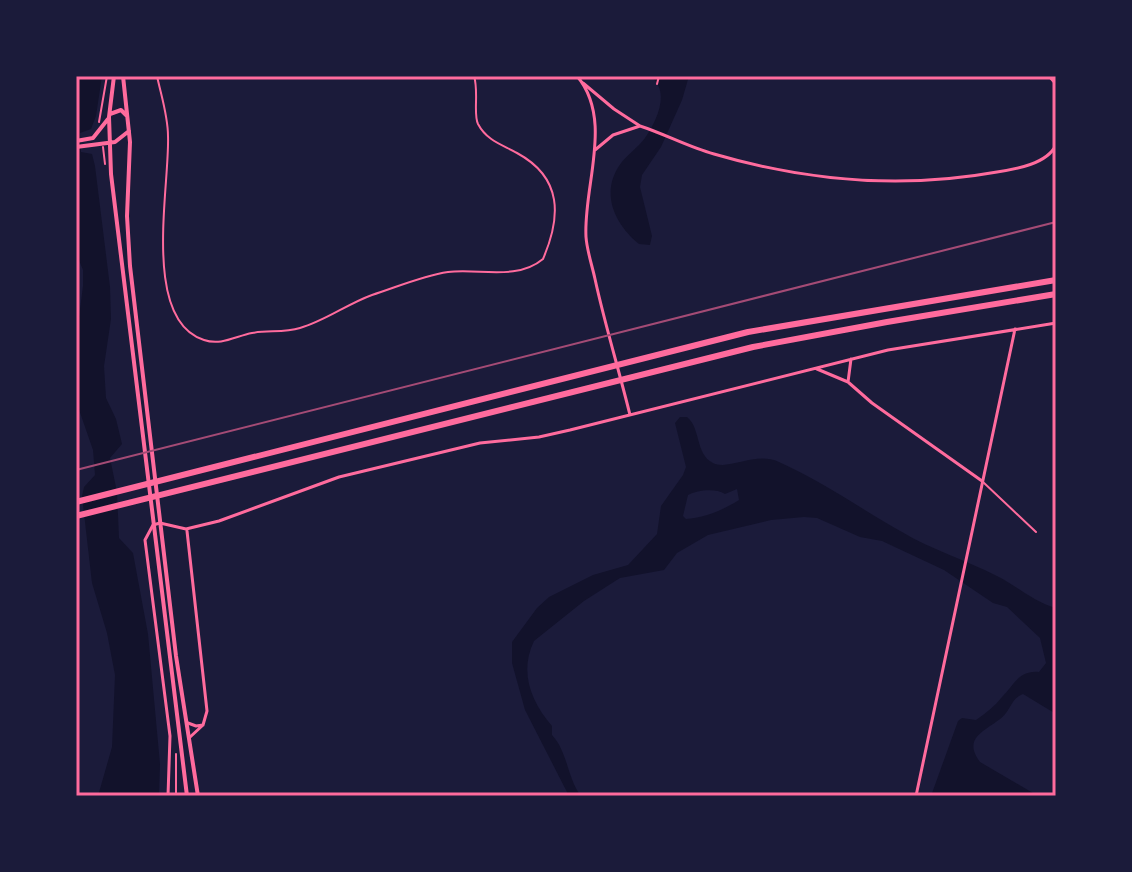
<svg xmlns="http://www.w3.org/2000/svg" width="1132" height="872" font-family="'Asap Condensed',sans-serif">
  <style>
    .water { fill: #12122b; fill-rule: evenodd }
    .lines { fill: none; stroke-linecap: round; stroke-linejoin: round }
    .path { stroke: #ff6b9d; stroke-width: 2 }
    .service { stroke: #ff6b9d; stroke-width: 2 }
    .minor { stroke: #ff6b9d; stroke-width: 3 }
    .tertiary { stroke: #ff6b9d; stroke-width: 4 }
    .motorway { stroke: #ff6b9d; stroke-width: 6 }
    .rail { stroke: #a44b75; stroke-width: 2 }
    .neatline { fill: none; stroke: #ff6b9d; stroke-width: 3 }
  </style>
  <rect width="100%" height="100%" fill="#1b1b3a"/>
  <path class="water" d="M 76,76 L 102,76 L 96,116 L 91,129 L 80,133 L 81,152 L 92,154 L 95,166 L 110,287 L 111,319 L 104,366 L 106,398 L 116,419 L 122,444 L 110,458 L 117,492 L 119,538 L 133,553 L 148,634 L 160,764 L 159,796 L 98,796 L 112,747 L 115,675 L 107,633 L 92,583 L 82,496 L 84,487 L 95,475 L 93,450 L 76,401 L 76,340 L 83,286 L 83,270 L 76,253 Z
    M 650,76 L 689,76 L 682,100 L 661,147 L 642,175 L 640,187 L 652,236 L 650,245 L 639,244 C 616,225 600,195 619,166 C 626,155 638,148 645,138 C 657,120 671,91 650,76 Z
    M 680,417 L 687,417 C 701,428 695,454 713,463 C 729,471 755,451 779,462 C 822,481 861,509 902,532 C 932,550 966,560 997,576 C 1017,586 1034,602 1056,608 L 1056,714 L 1023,694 C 1013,698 1012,705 1006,713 C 994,729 959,734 980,762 L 1038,796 L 931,796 L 958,721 L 962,718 L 976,720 C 986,713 995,706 1002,697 C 1014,685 1019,670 1039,672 L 1046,663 L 1040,638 L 1007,607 L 993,603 L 944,570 L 882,541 L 860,537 L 817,518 L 804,517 L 771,520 L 708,535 L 677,553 L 664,570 L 620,578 L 584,601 L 534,641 C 519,672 531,702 552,726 L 552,735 C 568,752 567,778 581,796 L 569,796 L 525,710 L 512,663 L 512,642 L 537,608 L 549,597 L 593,575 L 628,565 L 657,534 L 661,506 L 683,475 L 686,467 L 675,423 ZM 737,489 L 739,500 C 723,510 704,518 686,519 L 683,516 L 688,495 C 698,490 715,488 725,494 Z"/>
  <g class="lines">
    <path class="path" d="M 157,76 C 161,95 168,116 168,136 C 170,186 141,320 204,340 C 221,346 236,336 252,333 C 268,330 284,333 300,328 C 325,321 347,304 372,295 C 397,287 422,276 448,272 C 478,268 517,281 543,259 C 561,217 563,178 517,153 C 503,145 487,141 478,124 C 473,114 479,92 474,76
      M 657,84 L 659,76
      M 99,122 L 107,76
      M 103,147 L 105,164
      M 176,796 L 176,754"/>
    <path class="service" d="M 983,482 L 1036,532"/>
    <path class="minor" d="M 577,76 C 614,120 583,186 586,237 C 587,251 592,265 595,279 C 605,325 619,370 630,415
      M 1049,76 L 1056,84
      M 583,83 L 614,109 L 640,126
      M 595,150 L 613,135 L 640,126 C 665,134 688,147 714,154 C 806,181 903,189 997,172 C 1016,169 1047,164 1056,145
      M 817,369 L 848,382 L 872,403 L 982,481
      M 848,382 L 851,359
      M 187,531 L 207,711 L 203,725 L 189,738
      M 188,723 L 196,726 L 203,725
      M 168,796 L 170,736 L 145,540 L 153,525 L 160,523 L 186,529 L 219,521 L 339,477 L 480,443 L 539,437 L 570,430 L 888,350 L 1056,323
      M 916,796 L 1015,329"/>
    <path class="tertiary" d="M 114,76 L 109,117 L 111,174 L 187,796
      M 123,76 L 130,142 L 127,216 L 130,266 L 176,656 L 198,796
      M 110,114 L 121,110 L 126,115
      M 76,141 L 93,138 L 108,119
      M 76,147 L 115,142 L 129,131"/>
    <path class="motorway" d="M 76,502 L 748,332 L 1056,280
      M 76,516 L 753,347 L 887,322 L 1056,294"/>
    <path class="rail" d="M 76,470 L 1056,222"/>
  </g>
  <rect width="1132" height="872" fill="none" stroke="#1b1b3a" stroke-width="156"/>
  <rect x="78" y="78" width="976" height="716" class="neatline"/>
</svg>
